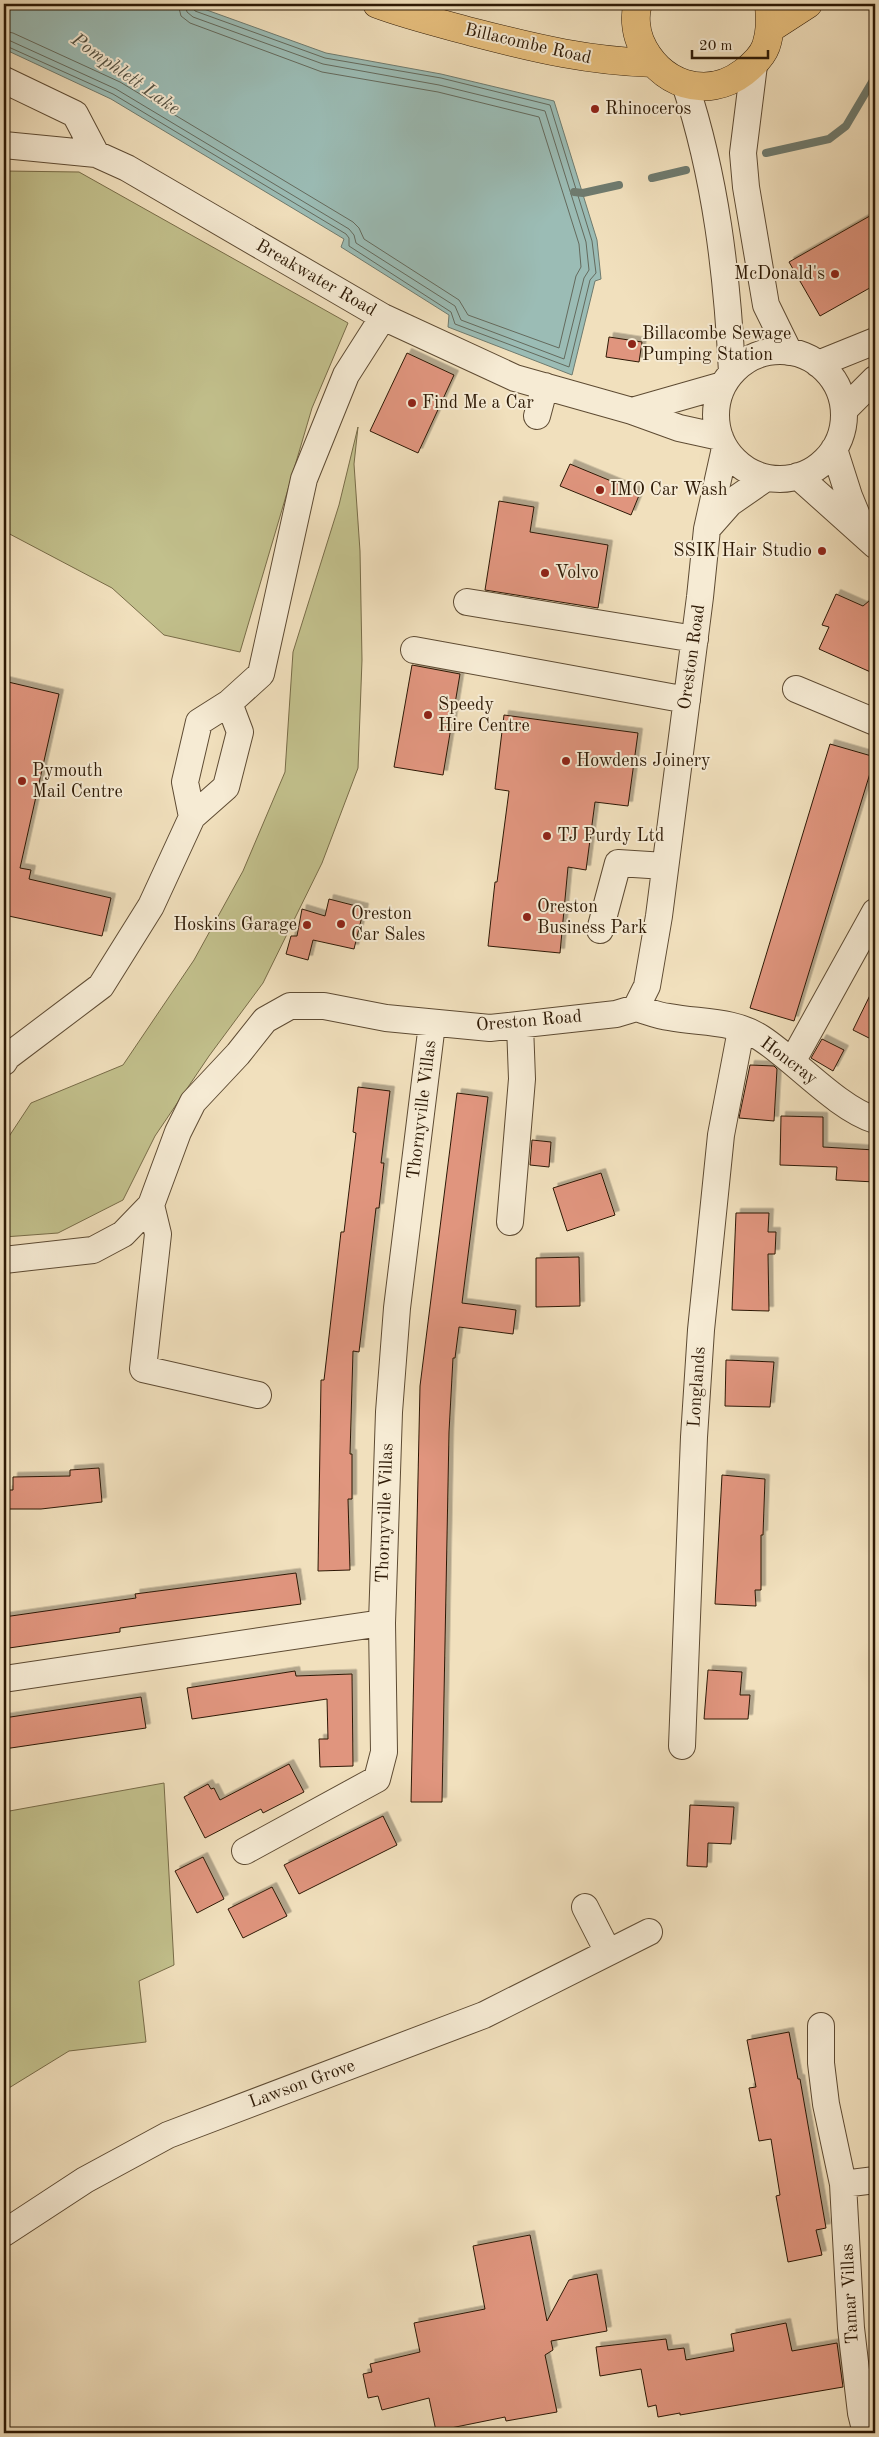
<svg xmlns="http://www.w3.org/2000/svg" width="879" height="2437" font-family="'Old Standard TT',serif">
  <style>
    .green { fill: #c2c08c; stroke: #786c48 }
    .water { fill: #9bbcb5; stroke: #6f7b6f }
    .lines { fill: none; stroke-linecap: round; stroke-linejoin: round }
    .shore { stroke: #646a5d; stroke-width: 1 }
    .stream { stroke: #6f7b6f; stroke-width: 8 }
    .building { fill: #e0957e; stroke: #2d1905; filter: url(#shadow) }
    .minor-casing { stroke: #5e4b33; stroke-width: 28 }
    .major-casing { stroke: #2d1905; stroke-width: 29 }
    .minor { stroke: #f6ebd4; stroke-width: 26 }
    .major { stroke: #e8c07e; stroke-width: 28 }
    .poi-dot { fill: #8f2418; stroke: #f6ebd4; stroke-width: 2 }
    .labels { text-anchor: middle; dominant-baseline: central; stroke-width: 4; stroke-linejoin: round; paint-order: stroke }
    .street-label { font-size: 18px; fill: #2d1905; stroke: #f6ebd4 }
    .poi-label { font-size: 18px; fill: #2d1905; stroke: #f6ebd4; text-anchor: start }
    .water-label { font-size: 19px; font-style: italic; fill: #545243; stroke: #f6ebd4 }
  </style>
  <defs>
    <filter id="shadow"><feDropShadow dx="4.5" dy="-4.5" stdDeviation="0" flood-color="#0004"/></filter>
  </defs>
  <rect width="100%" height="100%" fill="#f1e0bd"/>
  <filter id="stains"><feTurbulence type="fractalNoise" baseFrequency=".004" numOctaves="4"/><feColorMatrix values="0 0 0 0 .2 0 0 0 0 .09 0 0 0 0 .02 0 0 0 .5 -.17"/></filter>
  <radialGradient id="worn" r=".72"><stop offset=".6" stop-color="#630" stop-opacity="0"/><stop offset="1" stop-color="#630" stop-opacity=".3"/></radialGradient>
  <path class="green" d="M 4,171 L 79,172 L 348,323 L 312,408 L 240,652 L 164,635 L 112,588 L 4,531 Z
    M 358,427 L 354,464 L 360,551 L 362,660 L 358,768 L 322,863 L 263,983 L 209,1056 L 155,1136 L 123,1200 L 58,1233 L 4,1237 L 4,1144 L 31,1103 L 123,1065 L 194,960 L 243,871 L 285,772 L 293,652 L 339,505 Z
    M 164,1783 L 174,1965 L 139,1981 L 146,2042 L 69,2051 L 4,2091 L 4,1812 Z"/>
  <path class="water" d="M 4,4 L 190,4 L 326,53 L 441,74 L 554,101 L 597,240 L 601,279 L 595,281 L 572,375 L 448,327 L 449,315 L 341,247 L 344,239 L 111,99 L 4,49 Z"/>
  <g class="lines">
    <path class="shore" d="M 4,31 L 13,33 L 120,82 L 353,222 L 359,228 L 364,239 L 459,300 L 468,315 L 559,348 L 576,276 L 581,267 L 579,244 L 539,117 L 438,92 L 322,72 L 190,23 L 181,16 L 178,4
      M 4,38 L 116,89 L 349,229 L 354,235 L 356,243 L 455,306 L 461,320 L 564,359 L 584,278 L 589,270 L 586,242 L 545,111 L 439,85 L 323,64 L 193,17 L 187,12 L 185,4
      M 4,45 L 113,94 L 346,234 L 349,238 L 349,246 L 451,312 L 455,324 L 569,367 L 590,280 L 596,273 L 592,241 L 550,105 L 441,78 L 325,58 L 195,11 L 191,4"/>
    <path class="stream" d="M 766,153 L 829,139 L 846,126 L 875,77
      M 652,178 L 686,170
      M 574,192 L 583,193 L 619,185"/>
  </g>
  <path class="building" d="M 875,213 L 875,285 L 820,316 L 789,262 Z
    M 609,337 L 642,342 L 639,362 L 606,357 Z
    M 407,353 L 454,375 L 418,453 L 370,431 Z
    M 570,464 L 640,493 L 631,515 L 560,486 Z
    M 499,501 L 534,507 L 530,532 L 608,545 L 598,608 L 485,590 Z
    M 836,594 L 863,606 L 875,596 L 875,674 L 819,649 L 829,627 L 822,625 Z
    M 412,665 L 460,674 L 443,775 L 394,767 Z
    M 4,681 L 59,694 L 20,868 L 31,870 L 29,879 L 111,898 L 102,936 L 4,915 Z
    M 504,715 L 638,733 L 628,806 L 595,802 L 586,870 L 568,867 L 560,953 L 488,946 L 495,882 L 497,882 L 509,791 L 495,789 Z
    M 830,744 L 875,757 L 794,1021 L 750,1008 Z
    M 329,899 L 364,908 L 354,949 L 313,940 L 308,960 L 286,954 L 291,936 L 297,936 L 302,909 L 325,916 Z
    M 875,985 L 875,1041 L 853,1030 Z
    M 822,1039 L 844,1050 L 833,1071 L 811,1058 Z
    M 750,1065 L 774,1066 L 777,1069 L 774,1121 L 739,1118 Z
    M 358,1087 L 390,1091 L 381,1163 L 384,1163 L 379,1208 L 376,1208 L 359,1352 L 353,1351 L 350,1454 L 352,1454 L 352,1499 L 348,1499 L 350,1570 L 318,1571 L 321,1380 L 324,1380 L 341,1232 L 344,1232 L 356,1133 L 353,1132 Z
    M 457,1093 L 488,1097 L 462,1303 L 516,1310 L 513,1334 L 459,1327 L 455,1358 L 453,1358 L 449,1432 L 442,1802 L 411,1802 L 420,1386 Z
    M 781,1116 L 823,1117 L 823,1147 L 875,1150 L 875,1182 L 836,1180 L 837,1167 L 780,1165 Z
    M 532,1140 L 551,1142 L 549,1167 L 530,1165 Z
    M 601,1173 L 615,1215 L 567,1231 L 553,1188 Z
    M 736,1213 L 769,1213 L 768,1232 L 776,1232 L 775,1254 L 768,1254 L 769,1311 L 732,1310 Z
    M 579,1257 L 580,1306 L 536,1307 L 536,1258 Z
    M 726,1360 L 774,1362 L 770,1407 L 725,1406 Z
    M 99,1468 L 102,1502 L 41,1509 L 8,1509 L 8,1490 L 13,1490 L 13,1477 L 70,1476 L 70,1470 Z
    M 722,1475 L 765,1479 L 763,1535 L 761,1535 L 761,1590 L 755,1590 L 756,1606 L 715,1604 Z
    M 296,1573 L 301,1604 L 120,1628 L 120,1632 L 9,1648 L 4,1617 L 136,1598 L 135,1594 Z
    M 708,1670 L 742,1672 L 740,1695 L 750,1695 L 748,1719 L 704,1719 Z
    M 295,1671 L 296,1676 L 352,1674 L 353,1766 L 320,1767 L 319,1739 L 328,1739 L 327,1699 L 192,1719 L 187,1688 Z
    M 141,1697 L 146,1728 L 4,1749 L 4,1718 Z
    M 289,1764 L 304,1792 L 263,1813 L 261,1809 L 205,1838 L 184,1797 L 208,1784 L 211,1789 L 214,1788 L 220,1800 Z
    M 690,1805 L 734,1807 L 731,1844 L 708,1843 L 707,1867 L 687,1866 Z
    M 383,1816 L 397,1845 L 299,1894 L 284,1865 Z
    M 203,1857 L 224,1899 L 197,1913 L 175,1871 Z
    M 272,1887 L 287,1916 L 243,1938 L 228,1909 Z
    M 789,2032 L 798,2079 L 800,2079 L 826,2228 L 816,2230 L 822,2255 L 788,2262 L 776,2196 L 780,2195 L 771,2139 L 759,2141 L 749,2088 L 756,2087 L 747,2040 Z
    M 530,2235 L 547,2321 L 569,2280 L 597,2274 L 607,2331 L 551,2341 L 553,2350 L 545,2355 L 557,2412 L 506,2421 L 505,2417 L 436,2431 L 429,2398 L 382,2410 L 378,2396 L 368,2398 L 363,2374 L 372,2372 L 370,2364 L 420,2352 L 414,2323 L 485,2309 L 473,2246 Z
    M 786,2323 L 792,2351 L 837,2343 L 843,2387 L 680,2415 L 680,2413 L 658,2417 L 656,2405 L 648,2407 L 641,2369 L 600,2376 L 596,2347 L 666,2339 L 668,2350 L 684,2348 L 686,2360 L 734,2351 L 731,2334 Z"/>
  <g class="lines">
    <defs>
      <path id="minor" d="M 754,65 L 743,153 L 746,187 L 766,305 L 789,352
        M 4,80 L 75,114 L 96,154
        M 685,84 C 716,178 727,274 732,372
        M 4,145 L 96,154 L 127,168 L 383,317 L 515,378 L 632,411 L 679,428 L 720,437
        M716 415a64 64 0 1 1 128 0a64 64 0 1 1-128 0Z
        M 818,364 L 875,341
        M 844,410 L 875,379
        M 632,411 L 723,385
        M 537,416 L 545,386
        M 834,449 L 849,496 L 863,530
        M 798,476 L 875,545
        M 707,529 L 730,503 L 766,478
        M 467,602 L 695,639
        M 414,650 L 687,700
        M 796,689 L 875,722
        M 192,817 L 185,782 L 199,722 L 229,703 L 261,674 L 304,479 L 346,375 L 383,317
        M 600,930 L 618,863 L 665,866
        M 636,1008 C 647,1011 658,1016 669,1017 C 700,1023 734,1020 761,1038 C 795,1060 837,1108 875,1120
        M 4,1062 L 7,1057 L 101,986 L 151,906 L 192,817 L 226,787 L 240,732 L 229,703
        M 792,1062 L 875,912
        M 151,1205 L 158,1234 L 143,1369 L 258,1395
        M 510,1222 L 522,1079 L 520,1025
        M 4,1260 L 93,1250 L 123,1234 L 151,1205 L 178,1132 L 193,1102 L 238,1054 L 265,1020 L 290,1006 L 324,1006 L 386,1018 L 490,1028 L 616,1014 L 636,1008 L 647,986 L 659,916 L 700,597 L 707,529 L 725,448
        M 4,1679 L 382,1623
        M 682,1746 L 694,1437 L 701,1330 L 721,1135 L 741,1030
        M 245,1851 L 377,1779 L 384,1752 L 382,1623 L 389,1412 L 397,1308 L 432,1024
        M 585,1907 L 608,1952
        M 821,2026 L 821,2063 L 826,2104 L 843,2184 L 851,2328 L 861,2413 L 866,2433
        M 843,2184 L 875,2180
        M 4,2233 L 85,2180 L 168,2135 L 484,2015 L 649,1932"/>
      <path id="major" d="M 377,4 C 409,16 443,24 476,33 C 538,49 589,61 653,63
        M 638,4 C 634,15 636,31 640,41 C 658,84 706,101 744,72 C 753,65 762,57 766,46 C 771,31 770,19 769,4
        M 771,28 L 808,4"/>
    </defs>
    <use href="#minor" class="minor-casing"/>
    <use href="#major" class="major-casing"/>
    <use href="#minor" class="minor"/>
    <use href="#major" class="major"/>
  </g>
  <g class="poi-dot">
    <circle cx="595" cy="109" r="5"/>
    <circle cx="835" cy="274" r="5"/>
    <circle cx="632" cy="344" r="5"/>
    <circle cx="412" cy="403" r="5"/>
    <circle cx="600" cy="490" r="5"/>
    <circle cx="822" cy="551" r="5"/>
    <circle cx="545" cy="573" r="5"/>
    <circle cx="428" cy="715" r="5"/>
    <circle cx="566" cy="761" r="5"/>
    <circle cx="22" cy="781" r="5"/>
    <circle cx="547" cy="836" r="5"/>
    <circle cx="527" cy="917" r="5"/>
    <circle cx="341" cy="924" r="5"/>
    <circle cx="307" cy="925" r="5"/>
  </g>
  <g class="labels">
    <g class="street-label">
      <text transform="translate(528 44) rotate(13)">Billacombe Road</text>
      <text transform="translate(316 278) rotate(30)">Breakwater Road</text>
      <text transform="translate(692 657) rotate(-82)">Oreston Road</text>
      <text transform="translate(529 1021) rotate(-5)">Oreston Road</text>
      <text transform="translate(789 1061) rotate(37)">Honcray</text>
      <text transform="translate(422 1110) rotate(-83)">Thornyville Villas</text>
      <text transform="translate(697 1387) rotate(-86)">Longlands</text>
      <text transform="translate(385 1513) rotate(-88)">Thornyville Villas</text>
      <text transform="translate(302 2084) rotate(-20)">Lawson Grove</text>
      <text transform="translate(850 2294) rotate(-93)">Tamar Villas</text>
    </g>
    <g class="poi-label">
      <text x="605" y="109">Rhinoceros</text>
      <text x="825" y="274" text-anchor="end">McDonald's</text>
      <text x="642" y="334">Billacombe Sewage<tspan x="642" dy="21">Pumping Station</tspan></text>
      <text x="422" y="403">Find Me a Car</text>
      <text x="610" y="490">IMO Car Wash</text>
      <text x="812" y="551" text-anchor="end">SSIK Hair Studio</text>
      <text x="555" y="573">Volvo</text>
      <text x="438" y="705">Speedy<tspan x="438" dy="21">Hire Centre</tspan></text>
      <text x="576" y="761">Howdens Joinery</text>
      <text x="32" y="771">Pymouth<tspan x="32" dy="21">Mail Centre</tspan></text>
      <text x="557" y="836">TJ Purdy Ltd</text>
      <text x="537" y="907">Oreston<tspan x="537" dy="21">Business Park</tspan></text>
      <text x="351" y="914">Oreston<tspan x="351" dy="21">Car Sales</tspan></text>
      <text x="297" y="925" text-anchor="end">Hoskins Garage</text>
    </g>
    <g class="water-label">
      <text transform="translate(125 75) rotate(35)">Pomphlett Lake</text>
    </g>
  </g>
  <rect width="879" height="2437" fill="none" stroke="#f1e0bd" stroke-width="20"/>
  <rect x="5" y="5" width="869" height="2427" fill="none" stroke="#2d1905" stroke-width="2.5"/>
  <rect x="10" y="10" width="859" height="2417" fill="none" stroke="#2d1905"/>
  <path d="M692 50v8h76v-8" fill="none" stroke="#2d1905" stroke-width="2.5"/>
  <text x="699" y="50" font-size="15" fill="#2d1905" stroke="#f6ebd4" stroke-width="4" paint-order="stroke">20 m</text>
  <rect width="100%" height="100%" filter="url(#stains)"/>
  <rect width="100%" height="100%" fill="url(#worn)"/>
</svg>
